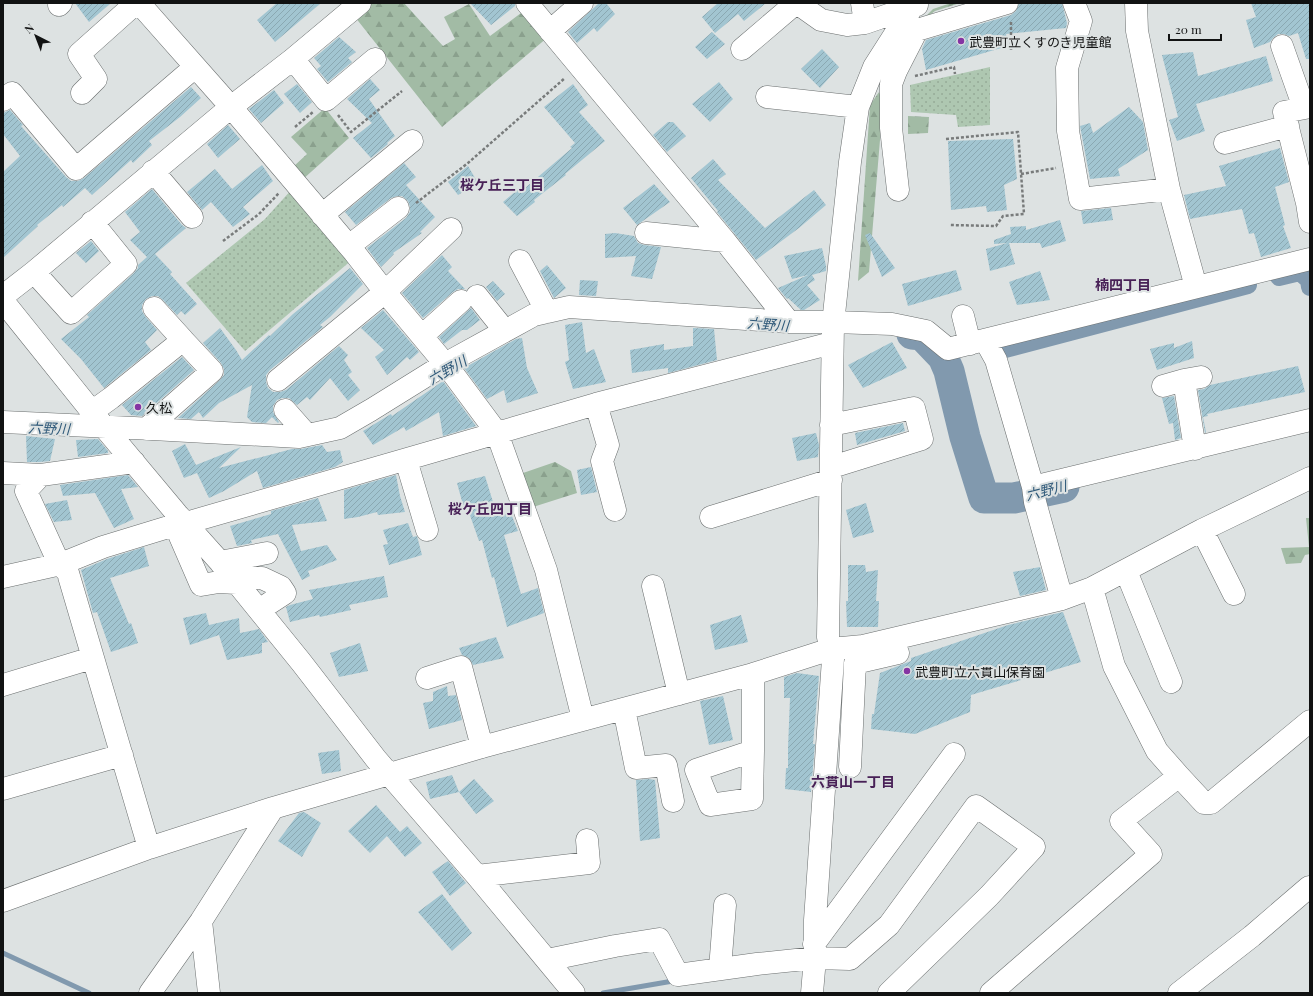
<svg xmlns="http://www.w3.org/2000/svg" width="1313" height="996" font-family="'Playfair Display','Noto Sans JP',serif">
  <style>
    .grass { fill: url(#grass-dots) }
    .forest { fill: url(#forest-firs) }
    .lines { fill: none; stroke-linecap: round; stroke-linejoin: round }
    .stream { stroke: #8199ae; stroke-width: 5 }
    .canal { stroke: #8199ae; stroke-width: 18 }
    .river { stroke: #8199ae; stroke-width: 31 }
    .building { fill: url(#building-hatch) }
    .minor-casing { stroke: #6b6f6f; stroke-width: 23 }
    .path { stroke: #787b7b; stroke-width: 2.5; stroke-dasharray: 3 2; stroke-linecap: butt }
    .minor { stroke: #fff; stroke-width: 22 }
    .poi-dot { fill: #8534a3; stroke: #dde2e2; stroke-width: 1.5 }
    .labels { text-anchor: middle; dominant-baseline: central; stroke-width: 4; stroke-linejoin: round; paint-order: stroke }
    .poi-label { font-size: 13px; fill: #111212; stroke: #dde2e2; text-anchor: start }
    .neighbourhood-label { font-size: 14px; font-weight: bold; fill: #482157; stroke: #dde2e2 }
    .water-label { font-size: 14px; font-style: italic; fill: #2f5979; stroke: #dde2e2 }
  </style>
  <defs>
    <pattern id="grass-dots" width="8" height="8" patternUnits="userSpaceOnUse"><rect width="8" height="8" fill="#aec7b1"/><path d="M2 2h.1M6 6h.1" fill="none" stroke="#95aa97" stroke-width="1.8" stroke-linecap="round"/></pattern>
    <pattern id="forest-firs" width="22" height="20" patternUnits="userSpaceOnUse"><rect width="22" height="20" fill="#a2bba5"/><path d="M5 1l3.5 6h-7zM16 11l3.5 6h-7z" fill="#8aa08d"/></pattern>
    <pattern id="building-hatch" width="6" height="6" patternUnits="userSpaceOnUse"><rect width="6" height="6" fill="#a2c5d1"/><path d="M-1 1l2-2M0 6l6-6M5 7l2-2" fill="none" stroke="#8aa8b2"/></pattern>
  </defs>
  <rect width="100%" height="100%" fill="#dde2e2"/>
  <path class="grass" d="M 990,67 L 990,125 L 958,127 L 956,115 L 911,112 L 910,85 Z
    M 293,188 L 353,259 L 245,351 L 186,283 L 265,219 Z"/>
  <path class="forest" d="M 372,3 L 404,3 L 443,46 L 455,39 L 444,17 L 469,4 L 490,36 L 525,10 L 548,37 L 442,127 L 355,17 Z
    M 951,3 L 960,3 L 935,11 L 918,24 L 933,9 Z
    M 879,92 L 883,104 L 869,272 L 858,281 L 870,105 Z
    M 325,108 L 349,138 L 302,180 L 293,167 L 307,154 L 291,137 Z
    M 908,116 L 929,117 L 928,133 L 908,134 Z
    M 555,462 L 571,471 L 577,493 L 533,507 L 523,473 Z
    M 1306,518 L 1310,518 L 1310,554 L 1305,555 L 1301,563 L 1286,564 L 1281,548 L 1309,547 Z"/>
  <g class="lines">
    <path class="stream" d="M 3,953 L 89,993
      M 603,993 L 673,981"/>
    <path class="canal" d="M 1279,277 L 1300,272 L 1309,280 L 1310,287
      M 1005,349 L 1248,285"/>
    <path class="river" d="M 912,334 L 922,335 L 943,357 L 949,371 L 965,437 L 984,498 L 1014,498 L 1064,487"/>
  </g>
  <path class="building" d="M 75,3 L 111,3 L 89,22 Z
    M 277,3 L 321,3 L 275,42 L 257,20 Z
    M 470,3 L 515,3 L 515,6 L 491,25 Z
    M 599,3 L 606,3 L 615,14 L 597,32 L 594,28 L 577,43 L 568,32 Z
    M 718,3 L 766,3 L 744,21 L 738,14 L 715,33 L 702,17 Z
    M 1019,3 L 1062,3 L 1067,23 L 1066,28 L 1006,34 L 1008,46 L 926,70 L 922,49 L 926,40 L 1011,15 L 1016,11 Z
    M 1251,3 L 1310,3 L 1310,59 L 1306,59 L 1298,33 L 1289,36 L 1284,34 L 1278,34 L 1273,38 L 1270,42 L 1254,48 L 1246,20 L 1256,17 Z
    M 712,32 L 725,44 L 707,59 L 695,47 Z
    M 339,37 L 356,52 L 348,58 L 352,62 L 328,82 L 317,69 L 321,66 L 314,58 Z
    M 822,49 L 839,67 L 820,88 L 801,69 Z
    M 1193,52 L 1198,76 L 1266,56 L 1273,81 L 1196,104 L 1205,131 L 1177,141 L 1169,120 L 1178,117 L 1162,55 Z
    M 370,79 L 380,90 L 369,99 L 395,136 L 387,143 L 388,144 L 371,158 L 353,138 L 372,123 L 347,99 Z
    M 719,82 L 733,99 L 710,122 L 692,104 Z
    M 297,84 L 312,102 L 300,113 L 284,94 Z
    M 573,84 L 588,105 L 579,112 L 605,141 L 565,174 L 566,175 L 534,200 L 535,202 L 517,216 L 503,202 L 523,185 L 525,188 L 572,148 L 570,147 L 575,143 L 544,107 Z
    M 191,87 L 201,98 L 180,117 L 149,141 L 152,145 L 133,163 L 131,160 L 92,195 L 85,188 L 63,207 L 62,205 L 37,225 L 38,226 L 3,258 L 3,172 L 20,156 L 3,134 L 3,114 L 5,112 L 10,110 L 23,125 L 21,126 L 66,177 L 71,181 L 78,181 L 84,178 Z
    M 274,90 L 284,103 L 261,123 L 249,109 Z
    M 1129,107 L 1143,122 L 1148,150 L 1118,169 L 1120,176 L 1090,179 L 1080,126 L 1090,123 L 1093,133 Z
    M 668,122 L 673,122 L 686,136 L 667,152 L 653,135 Z
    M 228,125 L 240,139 L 218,158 L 207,144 Z
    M 1013,139 L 1017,179 L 1004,185 L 1007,210 L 987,212 L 986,206 L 951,210 L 948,141 Z
    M 1280,148 L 1289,182 L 1275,187 L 1285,225 L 1283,226 L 1291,248 L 1261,257 L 1254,233 L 1249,234 L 1242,209 L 1190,219 L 1184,195 L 1226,186 L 1219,166 Z
    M 713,159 L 726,174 L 718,180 L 765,228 L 814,190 L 826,205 L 799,228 L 756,260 L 717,212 L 718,211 L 691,178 Z
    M 404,163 L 416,177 L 406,185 L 435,217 L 420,232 L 422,233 L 393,253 L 394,254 L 381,267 L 367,248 L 406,218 L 410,212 L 410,207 L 408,201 L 402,196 L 397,196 L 391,198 L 356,225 L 345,212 Z
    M 262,165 L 273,181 L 243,207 L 250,214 L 233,227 L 211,202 L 202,210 L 187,192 L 215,169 L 232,189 Z
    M 468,166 L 478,183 L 458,195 L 448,182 Z
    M 654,184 L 670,202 L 637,225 L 623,208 Z
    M 152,189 L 182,225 L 186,228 L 155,254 L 172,272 L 170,274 L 197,304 L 185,315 L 181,311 L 177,315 L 163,300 L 158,296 L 152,296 L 146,299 L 142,305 L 142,311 L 145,316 L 157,330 L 145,342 L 151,350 L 104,388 L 81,359 L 61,339 L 89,317 L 87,315 L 134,273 L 138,268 L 138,265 L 147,257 L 130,240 L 140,232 L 125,212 Z
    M 1111,208 L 1113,220 L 1083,224 L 1081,211 Z
    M 1060,220 L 1066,241 L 1042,248 L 1040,243 L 1009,243 L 1015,264 L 990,271 L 986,249 L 1007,243 L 994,244 L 994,240 L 1011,234 L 1010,227 L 1026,226 L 1026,230 Z
    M 615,233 L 634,236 L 638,243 L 644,245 L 661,247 L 652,279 L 631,276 L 636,256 L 605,258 L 605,234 Z
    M 870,233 L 895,268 L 882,277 L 865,235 Z
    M 91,241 L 99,251 L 86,263 L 76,253 Z
    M 822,248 L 826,266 L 826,271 L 812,275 L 815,280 L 807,285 L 820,300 L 804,310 L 801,310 L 788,298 L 787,299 L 778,288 L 808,275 L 792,279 L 784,256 Z
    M 442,255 L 452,267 L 448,271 L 465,289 L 458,289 L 453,292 L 423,318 L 402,293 Z
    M 547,265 L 566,288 L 554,298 L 540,271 Z
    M 350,268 L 363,284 L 330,317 L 320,325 L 323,327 L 270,370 L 266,375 L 266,382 L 268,388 L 273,392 L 280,392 L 286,390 L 339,346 L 348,355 L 344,360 L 352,372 L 348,375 L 360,390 L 348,401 L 330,378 L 310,400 L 307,397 L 297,405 L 289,398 L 282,398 L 277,400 L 273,406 L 273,412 L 279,422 L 278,423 L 272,417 L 266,423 L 252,422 L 247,417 L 252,385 L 219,403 L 203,418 L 199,412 L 191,419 L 178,418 L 220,380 L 224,375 L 224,369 L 221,363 L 203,343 L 220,328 L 236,350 L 242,360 L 269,335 L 270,336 L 293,314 Z
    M 956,270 L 962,290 L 908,306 L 902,284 Z
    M 1040,271 L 1050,300 L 1017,305 L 1009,282 Z
    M 580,280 L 598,281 L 596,296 L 579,295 Z
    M 493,281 L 505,294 L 497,301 L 486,287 Z
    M 471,308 L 480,320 L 467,330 L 462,330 L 444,344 L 439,337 Z
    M 383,310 L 419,352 L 410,360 L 407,357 L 387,375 L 375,357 L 384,350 L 361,328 Z
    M 582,322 L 586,353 L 594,349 L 606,382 L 573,389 L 565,362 L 569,360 L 565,325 Z
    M 693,328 L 714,329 L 717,360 L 668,373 L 668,368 L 632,373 L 630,350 L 664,344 L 664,350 L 693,346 Z
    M 522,338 L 527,368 L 538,393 L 507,403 L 504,390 L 487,399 L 464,368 L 516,339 Z
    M 1192,341 L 1194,358 L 1157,370 L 1150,349 L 1174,343 L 1174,348 Z
    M 892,342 L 907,368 L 863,388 L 848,365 Z
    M 182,357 L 194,370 L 142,416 L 131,415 L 122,405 Z
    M 1298,366 L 1305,392 L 1207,414 L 1208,416 L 1203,417 L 1206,432 L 1205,433 L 1198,390 L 1204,389 L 1210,385 Z
    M 443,381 L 476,426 L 443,436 L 439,412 L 406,431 L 404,427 L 373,445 L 363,431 L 391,414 L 392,416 Z
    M 1174,396 L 1181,438 L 1175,440 L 1173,423 L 1169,424 L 1162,398 Z
    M 903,423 L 905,431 L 857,445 L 855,433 Z
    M 816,433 L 819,445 L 818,457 L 797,461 L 792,438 Z
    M 26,436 L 55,439 L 50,461 L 40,462 L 27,462 Z
    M 98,439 L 108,451 L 108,453 L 78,457 L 76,440 Z
    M 185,444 L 196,465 L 241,447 L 219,468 L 292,449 L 301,449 L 322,445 L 327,452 L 340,450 L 343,462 L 335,467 L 263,488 L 257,471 L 224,491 L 209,498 L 197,473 L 184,478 L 172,451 Z
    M 591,467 L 597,492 L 581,495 L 577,470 Z
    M 128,475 L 138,487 L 121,489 L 134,519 L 114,528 L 95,493 L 63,496 L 60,485 Z
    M 396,475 L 400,496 L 405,512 L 378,515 L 377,512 L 358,517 L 344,519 L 344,490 Z
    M 485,476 L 497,515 L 510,511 L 518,531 L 504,535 L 521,594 L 538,588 L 544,613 L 507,627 L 494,577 L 492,578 L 482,540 L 479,541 L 466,504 L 463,505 L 457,483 Z
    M 318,498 L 327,521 L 292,525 L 301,551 L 327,545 L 337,560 L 308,571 L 310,576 L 302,580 L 278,534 L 251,540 L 252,543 L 237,546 L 230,526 L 271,514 L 271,511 Z
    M 67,500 L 72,520 L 54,522 L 45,504 Z
    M 866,503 L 874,532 L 853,538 L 846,510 Z
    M 408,523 L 413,537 L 417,536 L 422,555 L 389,565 L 383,545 L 388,544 L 383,530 Z
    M 144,547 L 149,566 L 110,578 L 129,624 L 131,623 L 138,643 L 111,652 L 97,612 L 93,613 L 81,570 L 107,559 Z
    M 848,565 L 865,565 L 866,572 L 878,570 L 876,601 L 879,601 L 878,627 L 847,627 L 846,601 L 848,601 Z
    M 1040,567 L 1046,590 L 1020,596 L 1013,572 Z
    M 384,576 L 388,597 L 349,605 L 351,610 L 320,617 L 319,615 L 290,622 L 286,607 L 290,605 L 313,599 L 309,590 Z
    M 1063,612 L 1081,662 L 971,695 L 970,712 L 915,734 L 871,729 L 872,714 L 874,714 L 880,673 L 911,661 L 911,658 L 1008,625 Z
    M 206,613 L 209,625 L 239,618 L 240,633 L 259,629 L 268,642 L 262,643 L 262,653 L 227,660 L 219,635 L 190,645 L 183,618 Z
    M 741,615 L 748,642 L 715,650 L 710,625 Z
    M 496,637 L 504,658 L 473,665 L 469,658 L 462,655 L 459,648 Z
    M 360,643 L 368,671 L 339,677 L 330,653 Z
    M 797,673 L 819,676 L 813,744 L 815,744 L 811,792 L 785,789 L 786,768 L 788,768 L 788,748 L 790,698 L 784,698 L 784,677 Z
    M 447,686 L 448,696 L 456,695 L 462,720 L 429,729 L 423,703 L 433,701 L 433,692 Z
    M 723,696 L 733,740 L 709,745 L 700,701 Z
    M 339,750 L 341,771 L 322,774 L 318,753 Z
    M 452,775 L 459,792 L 430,799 L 426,782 Z
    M 474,779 L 494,801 L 476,814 L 459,792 Z
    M 649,779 L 655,780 L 660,838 L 640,841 L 636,780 Z
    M 376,805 L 400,832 L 407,826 L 422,843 L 405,857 L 387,836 L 370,853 L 348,831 Z
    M 304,812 L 321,823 L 302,857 L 278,841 L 299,813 Z
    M 448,861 L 466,883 L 450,896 L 432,872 Z
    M 442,894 L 472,933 L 452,951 L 418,912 Z"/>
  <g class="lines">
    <defs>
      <path id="minor" d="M 527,3 L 725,241 L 789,322
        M 797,3 L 821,20 L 847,25 L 865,23 L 917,5
        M 862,3 L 865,23
        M 1074,3 L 1081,21 L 1067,68 L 1068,131 L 1080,199 L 1169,189
        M 1136,3 L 1137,31 L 1169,189 L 1196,287
        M 59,5 L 61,3
        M 550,31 L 582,3
        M 1282,46 L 1304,108
        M 742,49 L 796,3
        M 293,59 L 326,100 L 375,59
        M 874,67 L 896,71 L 891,84 L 891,128 L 898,190
        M 896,71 L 917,30 L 1007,3
        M 82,93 L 96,79 L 79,54 L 136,3
        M 767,97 L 858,107
        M 3,100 L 12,93 L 76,169 L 195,67
        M 1310,107 L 1284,112 L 1307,203 L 1310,222
        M 1225,143 L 1288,126
        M 153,171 L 192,217
        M 322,215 L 412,141
        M 646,233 L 725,241
        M 349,246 L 398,208
        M 520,261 L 547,312
        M 34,272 L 71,313 L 126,264 L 92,222
        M 3,296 L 34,272 L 231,107 L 293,59 L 360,3
        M 477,296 L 505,331
        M 3,301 L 105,428 L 177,514 L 220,562 L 301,662 L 376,759 L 477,876 L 574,993
        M 154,308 L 183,340
        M 963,316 L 970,344
        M 422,336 L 461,301
        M 985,340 L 996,360 L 1033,487 L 1035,502 L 1062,599
        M 278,380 L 385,292 L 451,229
        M 1184,380 L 1195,449
        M 1163,386 L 1184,380 L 1201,377
        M 596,404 L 608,445 L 602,461 L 615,510
        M 285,410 L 307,435
        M 93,411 L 111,398 L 183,340 L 212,371 L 146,429
        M 3,422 L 134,428 L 299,437 L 340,428 L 371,410 L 445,364 L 534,315 L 569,307 L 789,322 L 834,322 L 892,324 L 926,331 L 948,349 L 1310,259
        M 831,425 L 914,408 L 922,439 L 832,467
        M 406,460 L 427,530
        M 134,462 L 41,475 L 26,491 L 57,559 L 68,573 L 149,848
        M 3,473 L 41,475
        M 1033,487 L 1310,420
        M 711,517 L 831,480
        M 175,525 L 201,585 L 219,582 L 237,583 L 246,578 L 262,578 L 281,587 L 285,593 L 259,610
        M 1202,530 L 1234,594
        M 220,562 L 267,553
        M 1126,571 L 1171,682
        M 3,577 L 61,564 L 103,547 L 175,525 L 186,523 L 497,433 L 451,371 L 385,292 L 354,252 L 231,107 L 139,3
        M 653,586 L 679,694
        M 1092,588 L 1114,666 L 1157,751 L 1179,776
        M 753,674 L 753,751 L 752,799 L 710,805 L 696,770 L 753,751
        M 427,678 L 461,667 L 482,747
        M 3,685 L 92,658
        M 624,709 L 636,768 L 666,765 L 673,801
        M 583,719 L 546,570 L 497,433 L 596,404 L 832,343
        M 850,767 L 855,663 L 898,653
        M 3,789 L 122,755
        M 477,876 L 589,863 L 587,840
        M 3,901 L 149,848 L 273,808 L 482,747 L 753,674 L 831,649 L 863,646 L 1062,599 L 1092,588 L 1202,530 L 1310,478
        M 201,921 L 209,993
        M 814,944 L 954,754
        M 547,960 L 615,946 L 659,939 L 678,975 L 757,964 L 815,958 L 850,959 L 889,925 L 976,806 L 1034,847 L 989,896 L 889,993
        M 720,969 L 725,905
        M 150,993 L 201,921 L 273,808
        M 812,993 L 815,958 L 815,920 L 833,659 L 828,637 L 833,324 L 850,162 L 858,107 L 874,67 L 913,6
        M 991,993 L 1151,854 L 1121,821 L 1179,776 L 1204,803 L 1211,803 L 1310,721
        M 1179,993 L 1252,936 L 1309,887 L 1310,888"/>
    </defs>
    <use href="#minor" class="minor-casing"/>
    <path class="path" d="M 1011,22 L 1011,52
      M 915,76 L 954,67 L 955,74
      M 338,115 L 351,132 L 402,91
      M 295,127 L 313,112
      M 946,139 L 1018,132 L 1024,214 L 1003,216 L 996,226 L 949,225
      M 1021,174 L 1056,168
      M 416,203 L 468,163 L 565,78
      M 223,241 L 259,214 L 279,193"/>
    <use href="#minor" class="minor"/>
  </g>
  <g class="poi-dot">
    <circle cx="961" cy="41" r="4"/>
    <circle cx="138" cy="407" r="4"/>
    <circle cx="907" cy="671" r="4"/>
  </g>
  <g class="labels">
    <g class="poi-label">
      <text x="969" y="41">武豊町立くすのき児童館</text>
      <text x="146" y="407">久松</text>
      <text x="915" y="671">武豊町立六貫山保育園</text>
    </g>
    <g class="neighbourhood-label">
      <text x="502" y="184">桜ケ丘三丁目</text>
      <text x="1123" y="284">楠四丁目</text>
      <text x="490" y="508">桜ケ丘四丁目</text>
      <text x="853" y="781">六貫山一丁目</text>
    </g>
    <g class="water-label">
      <text transform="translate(768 324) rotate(4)">六野川</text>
      <text transform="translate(447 370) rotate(-30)">六野川</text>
      <text transform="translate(49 428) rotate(2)">六野川</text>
      <text transform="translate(1046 490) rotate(-14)">六野川</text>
    </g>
  </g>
  <rect width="1313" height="996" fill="none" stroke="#111212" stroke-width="8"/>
  <g transform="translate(36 36) rotate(318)" stroke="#dde2e2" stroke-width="3" paint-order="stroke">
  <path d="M0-3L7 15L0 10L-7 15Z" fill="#111212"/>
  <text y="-6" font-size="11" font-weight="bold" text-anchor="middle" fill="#111212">N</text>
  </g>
  <path d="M1169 34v6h52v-6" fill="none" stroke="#111212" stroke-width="2"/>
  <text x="1175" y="34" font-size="12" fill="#111212" stroke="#dde2e2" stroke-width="3" paint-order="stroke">20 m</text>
</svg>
